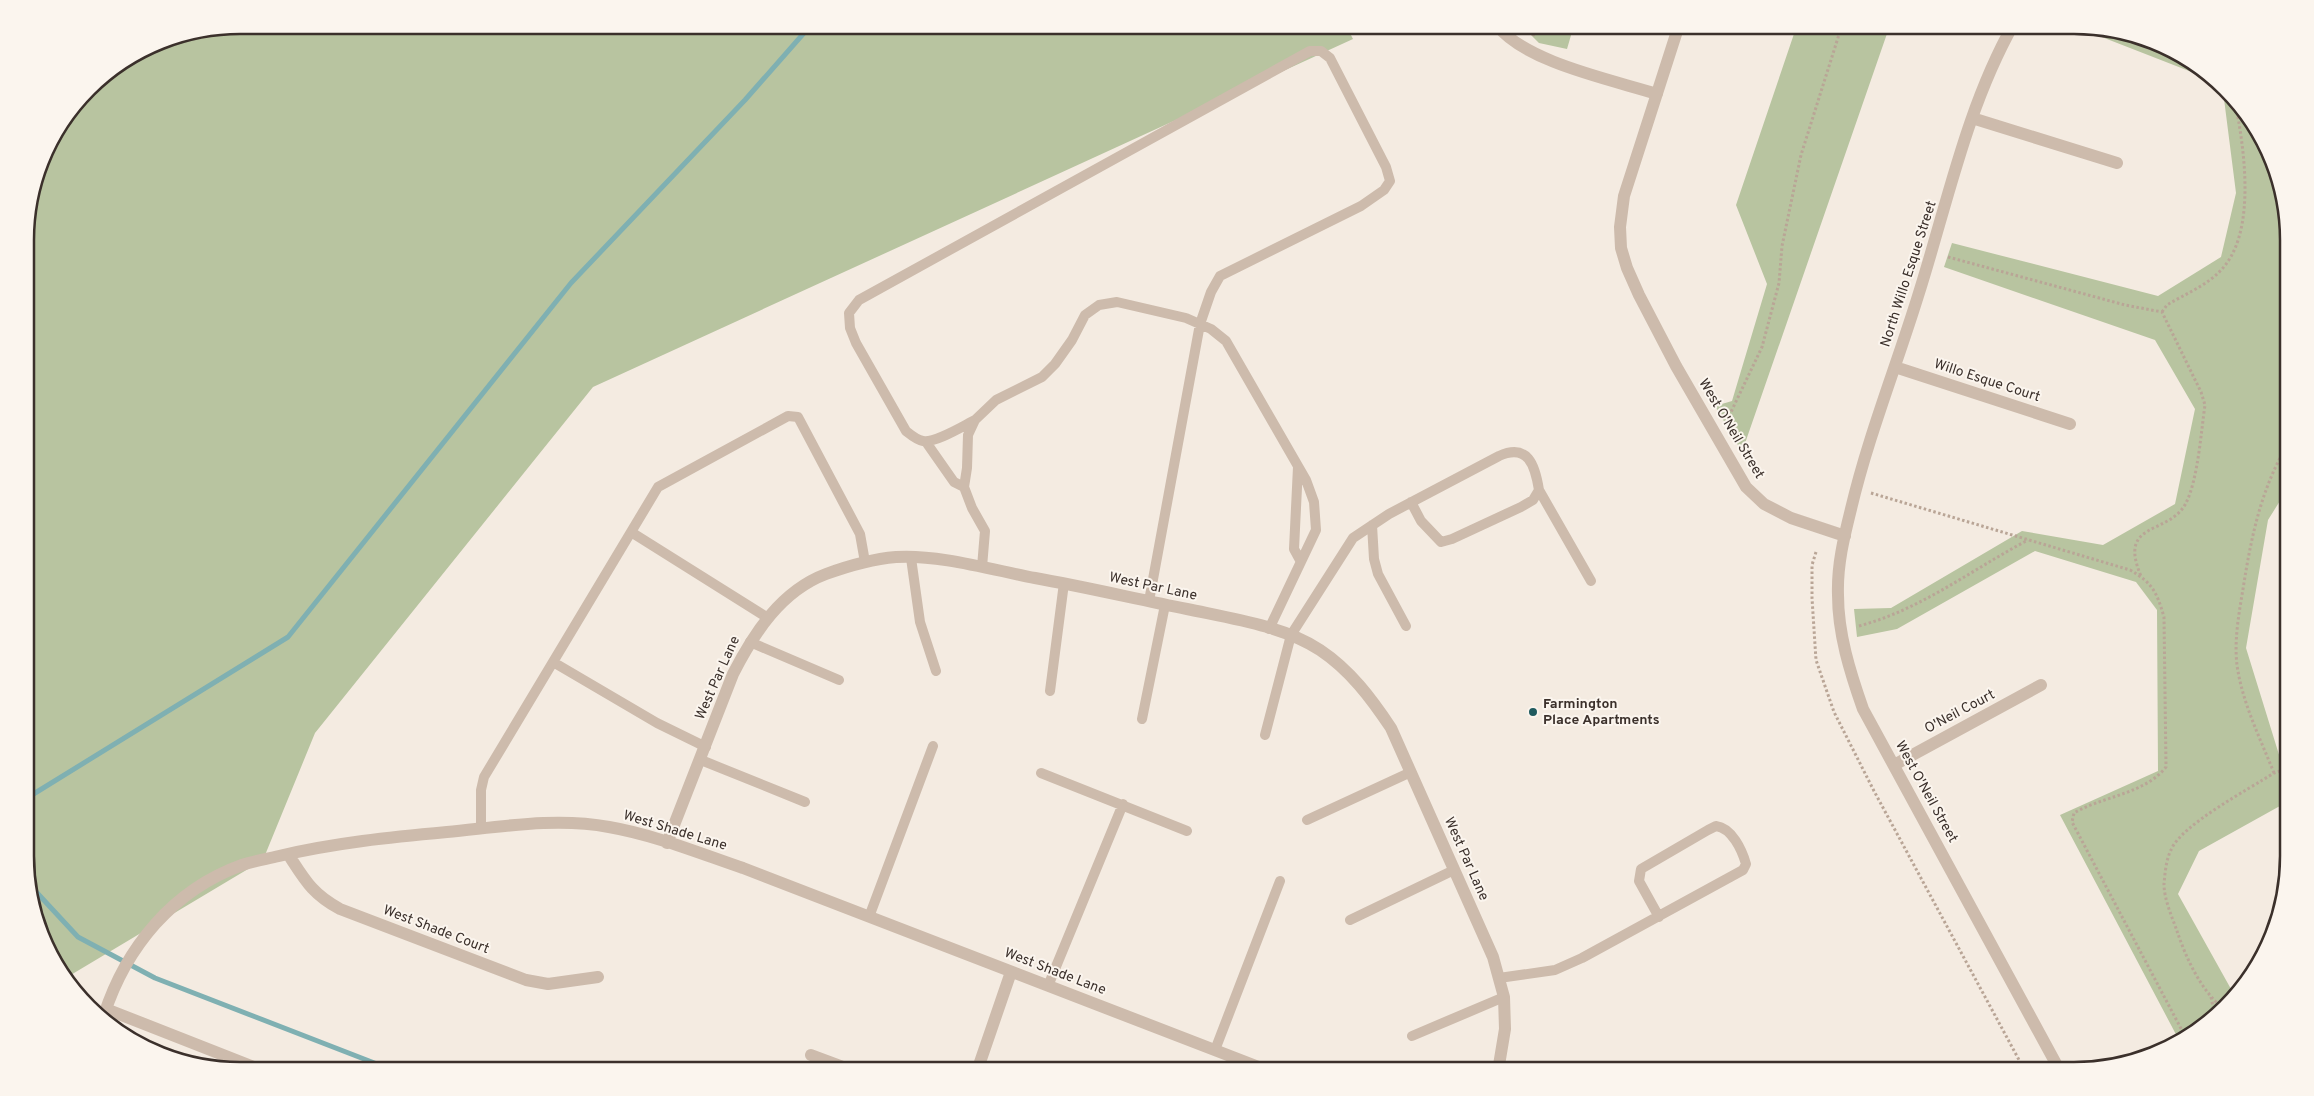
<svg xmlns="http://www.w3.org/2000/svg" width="2314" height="1096" font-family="Overpass,sans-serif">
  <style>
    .green { fill: #b8c4a0 }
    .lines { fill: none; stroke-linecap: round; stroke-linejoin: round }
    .stream { stroke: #7fb0b2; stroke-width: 5 }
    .path { stroke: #b9a596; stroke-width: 3; stroke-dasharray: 2.5 2.5; stroke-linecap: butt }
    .service { stroke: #cdbbac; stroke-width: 10 }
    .minor { stroke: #cdbbac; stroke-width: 12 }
    .poi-dot { fill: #1f5a5e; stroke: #fbf5ee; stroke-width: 2 }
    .labels { text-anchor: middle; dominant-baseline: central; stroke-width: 4; stroke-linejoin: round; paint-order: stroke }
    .street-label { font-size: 14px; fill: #3b302b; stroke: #fbf5ee }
    .poi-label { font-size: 14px; font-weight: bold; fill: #3b302b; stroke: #fbf5ee; text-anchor: start }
    .rim { fill: none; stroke: #3b302b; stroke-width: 2.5 }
  </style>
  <rect width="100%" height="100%" fill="#f4ebe1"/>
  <path class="green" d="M 239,25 L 1346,25 L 1353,39 L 593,387 L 315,733 L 263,860 L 64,979 L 41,939 L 27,885 L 25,225 L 47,145 L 98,78 L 158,41 Z
    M 1524,25 L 1574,25 L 1567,49 L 1539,43 L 1523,27 Z
    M 1797,25 L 1890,25 L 1742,452 L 1715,406 L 1732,401 L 1767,284 L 1736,205 Z
    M 2071,25 L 2169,47 L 2207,78 Z
    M 2223,91 L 2245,109 L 2273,158 L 2287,212 L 2288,488 L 2268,520 L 2246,648 L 2289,787 L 2289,801 L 2199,851 L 2178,894 L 2236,998 L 2194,1035 L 2180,1042 L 2060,815 L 2158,771 L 2157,610 L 2136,582 L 2035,551 L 1897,629 L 1857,637 L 1854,609 L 1891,608 L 2022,531 L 2103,545 L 2175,504 L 2195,409 L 2155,340 L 1944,267 L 1952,243 L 2158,296 L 2221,257 L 2236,193 Z"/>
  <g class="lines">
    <path class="stream" d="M 27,798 L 288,637 L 571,283 L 745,100 L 811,25
      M 27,882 L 78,937 L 155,978 L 395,1071"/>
    <path class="path" d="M 1533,36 L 1538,25
      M 1948,257 L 2125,305 L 2162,312 L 2201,392 L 2205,405 C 2201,432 2198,479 2186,503 C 2169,536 2117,520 2141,576
      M 2162,312 L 2167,305 C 2185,294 2208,285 2222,269 C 2257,231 2244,147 2235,101
      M 1723,417 L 1731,412 L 1762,347 L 1779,283 L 1782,246 L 1801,155 L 1842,25
      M 1871,493 L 2130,570 C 2153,583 2157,593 2164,617 L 2166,767 C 2145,794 2103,796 2074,813 L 2072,822 L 2186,1038
      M 1816,552 L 1812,565 L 1812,598 L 1816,660 L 1834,712 L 1874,791 L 2025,1071
      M 1859,626 C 1922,609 1971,570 2028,540
      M 2274,773 C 2260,738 2242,702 2237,665 C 2234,640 2239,613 2243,589 C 2251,538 2261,488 2288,444
      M 2211,997 L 2215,1016
      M 2224,1009 C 2201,991 2186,958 2177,931 C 2172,917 2164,899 2164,884 C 2165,873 2166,860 2171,850 C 2181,825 2249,789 2274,773 L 2289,768"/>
    <path class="service" d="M 975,420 C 963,426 936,443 923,441 C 917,440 911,435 906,431 L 856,343 L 850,328 L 849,313 L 859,300 L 1310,51 L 1321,51 L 1330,58 L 1386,167 L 1390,181 L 1384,190 L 1361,206 L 1220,276 L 1211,292 L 1200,324 L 1149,601
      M 926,442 L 954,482 L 964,487
      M 1298,467 L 1294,549 L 1300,560
      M 1539,490 L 1591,581
      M 1372,525 L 1374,559 L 1378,574 L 1406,626
      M 631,532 L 768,618
      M 911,558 L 920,622 L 936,671
      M 982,567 L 985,531 L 972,508 L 964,487 L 967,468 L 968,435 L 975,420 L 996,400 L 1042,377 L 1055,364 L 1072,340 L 1085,315 L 1099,305 L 1117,302 L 1186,318 L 1211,329 L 1226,341 L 1306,480 L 1314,502 L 1316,530 L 1269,629
      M 750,642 L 839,680
      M 553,662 L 657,723 L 706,747
      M 1050,691 L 1064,583
      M 1142,719 L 1165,605
      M 1265,735 L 1291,635 L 1353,538 L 1389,514 L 1499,456 C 1528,443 1535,465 1539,490 L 1533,500 L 1521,507 L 1452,539 L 1441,542 L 1421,521 L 1411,502
      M 701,760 L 805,802
      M 1041,773 L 1187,831
      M 1307,820 L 1411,772
      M 481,829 L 481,790 L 484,777 L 658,487 L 788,416 L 798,417 L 860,534 L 865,562
      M 869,917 L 933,746
      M 1350,920 L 1454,870
      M 1499,978 L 1555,970 L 1582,958 L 1743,870 L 1746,864 C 1742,850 1732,828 1716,826 L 1708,830 L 1641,869 L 1639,881 L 1659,917
      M 1048,986 L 1123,804
      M 1412,1036 L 1504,997
      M 1215,1050 L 1280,881"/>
    <path class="minor" d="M 1497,25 C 1524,62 1613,80 1657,94
      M 1679,25 L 1624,196 L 1620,227 L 1621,248 L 1627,268 L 1639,295 L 1676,366 L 1746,487 L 1764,504 L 1791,518 L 1845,536
      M 2013,25 C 1966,109 1947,205 1918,296 C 1896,367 1868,437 1851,509 C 1844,537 1837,565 1838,595 C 1838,634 1850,672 1863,709 L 2060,1071
      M 1972,118 L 2117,163
      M 1895,367 L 2070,424
      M 1894,765 L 2041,685
      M 667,843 L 733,674 C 754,633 781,591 826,574 C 848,566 873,559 896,557 C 937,554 993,570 1035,578 C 1086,587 1136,599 1187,609 C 1229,618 1284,626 1320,650 C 1350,670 1371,698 1391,728 L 1493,957 L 1504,997 L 1505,1029 L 1498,1071
      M 288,854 C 305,880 312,894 340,909 L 526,980 L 548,984 L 598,977
      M 106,1009 L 264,1071
      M 104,1015 C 126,947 173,890 242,865 C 254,861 267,859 279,856 C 334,843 391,837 447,832 C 500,827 556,817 609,827 C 655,835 699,853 743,868 L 1269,1071
      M 811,1055 L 854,1071
      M 977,1071 L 1011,972"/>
  </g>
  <circle class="poi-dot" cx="1533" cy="712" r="5"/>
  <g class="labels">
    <g class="street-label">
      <text transform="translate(1909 274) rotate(-72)">North Willo Esque Street</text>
      <text transform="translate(1987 381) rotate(18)">Willo Esque Court</text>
      <text transform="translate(1731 429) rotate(59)">West O'Neil Street</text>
      <text transform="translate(1153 587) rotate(12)">West Par Lane</text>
      <text transform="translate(718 678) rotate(-66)">West Par Lane</text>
      <text transform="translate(1960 712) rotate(-28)">O'Neil Court</text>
      <text transform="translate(1926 792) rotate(61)">West O'Neil Street</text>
      <text transform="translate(675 831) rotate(17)">West Shade Lane</text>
      <text transform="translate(1466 859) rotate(66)">West Par Lane</text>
      <text transform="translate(436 930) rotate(21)">West Shade Court</text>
      <text transform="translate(1055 972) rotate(21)">West Shade Lane</text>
    </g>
    <g class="poi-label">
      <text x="1543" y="704">Farmington<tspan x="1543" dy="16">Place Apartments</tspan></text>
    </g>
  </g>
  <path d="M0 0H2314V1096H0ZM240 34H2074A206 206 0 0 1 2280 240V856A206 206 0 0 1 2074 1062H240A206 206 0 0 1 34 856V240A206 206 0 0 1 240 34Z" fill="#fbf5ee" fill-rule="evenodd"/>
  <path class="rim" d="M240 34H2074A206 206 0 0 1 2280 240V856A206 206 0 0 1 2074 1062H240A206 206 0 0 1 34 856V240A206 206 0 0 1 240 34Z"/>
</svg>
